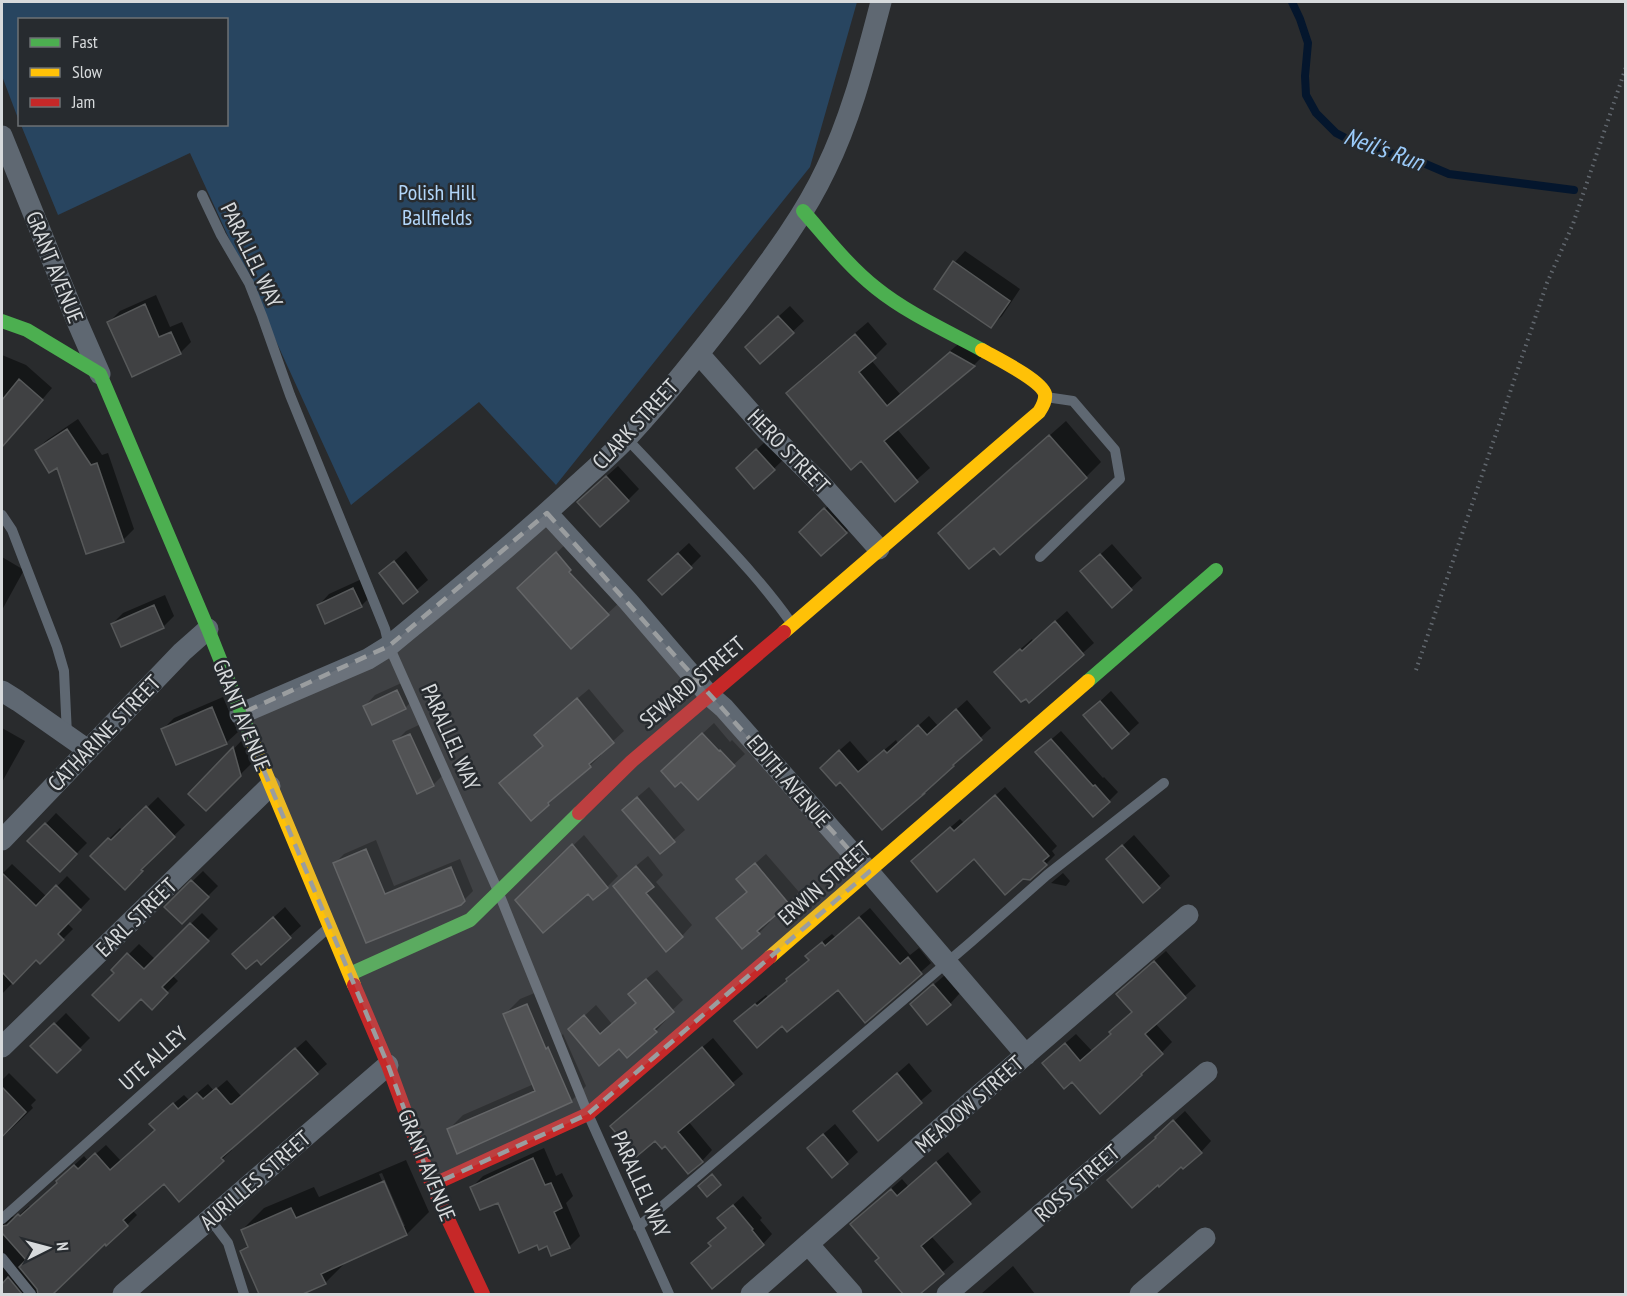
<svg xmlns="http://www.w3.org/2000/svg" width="1627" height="1296" font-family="'PT Sans Narrow',sans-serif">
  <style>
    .green { fill: #284560 }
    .shadow { fill: #0007; fill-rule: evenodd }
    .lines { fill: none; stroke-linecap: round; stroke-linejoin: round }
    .stream { stroke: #04162d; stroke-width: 8 }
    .building { fill: #404143; stroke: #57595a; stroke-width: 1.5 }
    .path { stroke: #61676e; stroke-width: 4; stroke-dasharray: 1.5 4.5; stroke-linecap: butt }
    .lane { stroke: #5f6872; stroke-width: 10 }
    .street { stroke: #5f6872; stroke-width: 21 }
    .fast { stroke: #4caf50; stroke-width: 14 }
    .slow { stroke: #ffc107; stroke-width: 14 }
    .jam { stroke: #c62828; stroke-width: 14 }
    .marked { fill: #9a9d9f; fill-opacity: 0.2; stroke: #9a9d9f; stroke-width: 4.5; stroke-dasharray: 12 8; stroke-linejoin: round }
    .labels { text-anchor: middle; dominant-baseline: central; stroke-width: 5; stroke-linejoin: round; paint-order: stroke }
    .park-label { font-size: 22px; fill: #b2d6fa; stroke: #272b2f }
    .street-label { font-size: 22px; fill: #d7dadc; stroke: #272b2f }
    .water-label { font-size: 24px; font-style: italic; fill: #9bcbfa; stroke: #272b2f }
  </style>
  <rect width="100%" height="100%" fill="#292b2d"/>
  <path class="green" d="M 2,2 L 857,2 L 810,167 L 556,485 L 479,402 L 351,505 L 190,153 L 58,215 L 21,125 L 226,124 L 226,20 L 20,20 L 19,121 L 2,76 Z"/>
  <path class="shadow" d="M 965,251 L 1020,289 L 1002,316 L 991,326 L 955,262 Z
    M 156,295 L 170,327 L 182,322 L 191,342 L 180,353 L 109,322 L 120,311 Z
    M 790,306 L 804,321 L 760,362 L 757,336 Z
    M 868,322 L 887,344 L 871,360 L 900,394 L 963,340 L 986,353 L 974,365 L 897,429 L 930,468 L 895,499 L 861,459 L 788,393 L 800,380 Z
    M 2,355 L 26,365 L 52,388 L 22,423 L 6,429 L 2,435 Z
    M 78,419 L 102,455 L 108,453 L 134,529 L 123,540 L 58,466 L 36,450 L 47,440 Z
    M 1066,421 L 1101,462 L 1086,477 L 956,518 Z
    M 768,439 L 785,458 L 755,487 L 749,457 Z
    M 618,466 L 639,489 L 628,500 L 590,491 Z
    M 836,499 L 857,521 L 846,532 L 812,521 Z
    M 567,543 L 619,603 L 571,647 L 530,577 Z
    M 689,543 L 701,556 L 690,567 L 661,569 Z
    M 1112,544 L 1142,578 L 1112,606 L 1093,561 Z
    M 406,551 L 428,580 L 403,602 L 381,573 Z
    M 2,557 L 24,570 L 2,610 Z
    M 364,578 L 372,595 L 361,606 L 319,605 L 329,594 Z
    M 165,595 L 174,616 L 163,627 L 112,624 L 123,613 Z
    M 1067,611 L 1094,643 L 1029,701 L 1007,661 L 1032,639 L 1033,641 Z
    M 408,680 L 416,697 L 405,708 L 365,706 L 375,695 Z
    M 589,689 L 624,731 L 600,753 L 601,755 L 590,766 L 558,792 L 559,793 L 548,804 L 501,783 L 544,745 L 547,724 Z
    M 1111,691 L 1139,723 L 1128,733 L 1096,705 Z
    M 223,697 L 238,732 L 227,742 L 177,763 L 163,729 L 174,718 Z
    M 967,700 L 991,728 L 882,828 L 832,757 L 850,741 L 869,763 L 896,740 L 898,744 L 929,716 L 938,726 Z
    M 714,723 L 730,742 L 732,740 L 745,754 L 698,798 L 674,760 Z
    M 421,724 L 444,774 L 433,785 L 395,742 L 406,731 Z
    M 2,728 L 25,741 L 2,782 Z
    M 1061,731 L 1103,778 L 1104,777 L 1118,792 L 1109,801 L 1046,744 Z
    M 244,738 L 251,764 L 206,808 L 191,794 Z
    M 649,787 L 685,830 L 660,852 L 635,799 Z
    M 1005,787 L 1057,846 L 1052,851 L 1055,855 L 1046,864 L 922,852 L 960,819 L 964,823 Z
    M 158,797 L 185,825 L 151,858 L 152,860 L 125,888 L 92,856 L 120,828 L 123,831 Z
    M 56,813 L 87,843 L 60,870 L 30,841 Z
    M 584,835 L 618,876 L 607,887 L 593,898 L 588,892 L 517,900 Z
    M 1134,835 L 1170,876 L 1143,901 L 1119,849 Z
    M 376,840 L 394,886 L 460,859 L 473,891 L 460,904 L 367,941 L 335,863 L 344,854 Z
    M 766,854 L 799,892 L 768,920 L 770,922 L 759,933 L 742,947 L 748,891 L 738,879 Z
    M 648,856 L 663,875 L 656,882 L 692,925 L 682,936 L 625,875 Z
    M 12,864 L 47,897 L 67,876 L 90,899 L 67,923 L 73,929 L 40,962 L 36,958 L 2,994 L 2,919 L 10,910 L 2,902 L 2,874 Z
    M 203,871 L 218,886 L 182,922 L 166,907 Z
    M 1063,873 L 1070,881 L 1066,886 L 1051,883 Z
    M 285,907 L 301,926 L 261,962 L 245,943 Z
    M 870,908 L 910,955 L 919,948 L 931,963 L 866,1020 L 838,988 L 783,1024 L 746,1011 L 766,995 L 768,997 L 788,980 L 810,959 L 817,946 L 832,934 L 835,937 Z
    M 202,913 L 218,929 L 172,975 L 178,981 L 152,1007 L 113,970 L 139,944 L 155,959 Z
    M 1166,951 L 1196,986 L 1155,1023 L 1172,1042 L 1141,1074 L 1100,1112 L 1055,1052 L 1076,1034 L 1092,1051 L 1112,1033 L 1134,1011 L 1129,983 Z
    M 657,970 L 683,1000 L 664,1018 L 666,1020 L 656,1031 L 619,1047 L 599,1064 L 581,1019 L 596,1005 L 612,1024 L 637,1002 L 641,983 Z
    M 945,975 L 960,993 L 950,1004 L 923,994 Z
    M 542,990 L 561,1036 L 563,1034 L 586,1086 L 571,1101 L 448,1130 L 463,1115 L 534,1084 L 505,1014 L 520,999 Z
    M 66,1013 L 90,1038 L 57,1071 L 33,1046 Z
    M 713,1038 L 743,1074 L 688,1121 L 712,1150 L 702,1161 L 656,1139 L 623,1116 Z
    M 306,1040 L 327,1064 L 231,1148 L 232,1150 L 180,1200 L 164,1182 L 132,1210 L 137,1215 L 127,1225 L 106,1244 L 105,1242 L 45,1294 L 2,1294 L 2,1225 L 11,1217 L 18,1216 L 29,1206 L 31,1208 L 59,1182 L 68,1171 L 84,1156 L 88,1161 L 106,1145 L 121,1161 L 156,1130 L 161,1114 L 184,1095 L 189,1100 L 208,1084 L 214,1091 L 227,1080 L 240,1095 L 243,1095 Z
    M 909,1063 L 932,1091 L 878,1138 L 866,1101 Z
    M 9,1073 L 36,1100 L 31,1105 L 33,1108 L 2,1138 L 2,1080 Z
    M 1185,1111 L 1211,1141 L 1201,1152 L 1181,1165 L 1157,1137 Z
    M 835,1124 L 858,1152 L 833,1175 L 820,1137 Z
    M 544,1148 L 556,1176 L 562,1173 L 573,1196 L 566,1203 L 580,1236 L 569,1247 L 548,1244 L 499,1201 L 472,1187 L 483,1176 Z
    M 948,1152 L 981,1192 L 931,1236 L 954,1262 L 918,1294 L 905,1294 L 877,1261 L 881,1258 L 863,1213 L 902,1179 L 908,1186 Z
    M 406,1160 L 429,1212 L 407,1234 L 347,1261 L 325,1283 L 299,1294 L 261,1294 L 242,1251 L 249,1245 L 242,1230 L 264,1208 L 314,1187 L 319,1197 ZM 382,1173 L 405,1226 L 402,1226 L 379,1174 Z
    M 743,1196 L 762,1218 L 760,1220 L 772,1234 L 763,1244 L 693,1263 L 712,1245 L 727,1227 L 719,1218 Z
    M 1013,1266 L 1035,1294 L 981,1294 Z"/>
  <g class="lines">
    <path class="stream" d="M 1292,2 L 1300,19 L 1308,43 L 1305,76 L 1306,95 L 1316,113 L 1336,133 L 1361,146 L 1414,159 L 1449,174 L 1574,190"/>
  </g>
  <path class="building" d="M 953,261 L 1010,301 L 991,328 L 934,289 Z
    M 145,304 L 159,337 L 171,332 L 181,354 L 132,377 L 107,322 Z
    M 778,316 L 794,333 L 760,364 L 745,347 Z
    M 855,334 L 876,358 L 859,372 L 887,406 L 950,352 L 975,366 L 884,441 L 918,482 L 895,502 L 861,461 L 851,470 L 786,393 Z
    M 19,379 L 43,400 L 2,447 L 2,400 Z
    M 67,429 L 91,465 L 97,463 L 124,542 L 86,554 L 57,468 L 49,473 L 35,450 Z
    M 1049,435 L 1087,478 L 1000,555 L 994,548 L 969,569 L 938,533 Z
    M 756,449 L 775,470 L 754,489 L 736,468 Z
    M 606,476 L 629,501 L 600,527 L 577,502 Z
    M 824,508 L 847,533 L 821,556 L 799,532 Z
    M 556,552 L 571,570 L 569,572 L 609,615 L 571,649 L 517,588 Z
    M 678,553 L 692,568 L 662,595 L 648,580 Z
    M 1100,554 L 1132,590 L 1112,608 L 1080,571 Z
    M 394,561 L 418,592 L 403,604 L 379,573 Z
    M 353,588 L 362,607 L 325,624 L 317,605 Z
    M 154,605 L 164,628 L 121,647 L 111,624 Z
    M 1055,621 L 1084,655 L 1029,703 L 1026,699 L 1021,702 L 994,672 L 1020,649 L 1022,651 Z
    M 397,690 L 406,709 L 372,725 L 363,706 Z
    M 577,698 L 614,743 L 589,764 L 591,767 L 548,803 L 549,805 L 531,821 L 499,783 L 543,746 L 534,735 Z
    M 1100,701 L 1129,734 L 1112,749 L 1083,715 Z
    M 212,707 L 227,744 L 176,765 L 161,729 Z
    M 956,709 L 982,740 L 953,765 L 954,766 L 923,794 L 924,794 L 882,830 L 840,782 L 836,786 L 820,768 L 839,750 L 858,772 L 884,750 L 887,753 L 918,725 L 927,735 Z
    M 702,733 L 719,751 L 720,750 L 735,766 L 698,800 L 681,782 L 675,787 L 661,771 Z
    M 410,734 L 434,786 L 417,794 L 393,741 Z
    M 1051,739 L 1093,786 L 1095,785 L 1110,802 L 1093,817 L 1035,752 Z
    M 233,747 L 241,776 L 206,811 L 188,794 Z
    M 995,795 L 1049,856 L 1043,861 L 1047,865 L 1030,880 L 1023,879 L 1005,895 L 974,859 L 937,892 L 911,861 L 950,827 L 954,831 Z
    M 637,797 L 675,842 L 660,854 L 622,810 Z
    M 146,806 L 175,837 L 141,870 L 143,871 L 125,890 L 90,856 L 108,838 L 111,840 Z
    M 45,823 L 77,854 L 60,872 L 27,841 Z
    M 572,844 L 608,888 L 593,900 L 588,894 L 543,933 L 515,900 Z
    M 1122,845 L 1160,888 L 1143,903 L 1106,859 Z
    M 366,849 L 385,894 L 451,867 L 465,901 L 461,905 L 366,943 L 333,863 Z
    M 755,863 L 789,904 L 757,931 L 760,934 L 742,949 L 716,918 L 747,892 L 736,879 Z
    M 636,866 L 654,887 L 646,893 L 683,937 L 666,952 L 613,886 Z
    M 2,873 L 36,906 L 56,885 L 81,910 L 58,934 L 64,940 L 40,964 L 36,960 L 13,984 L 2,972 Z
    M 191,880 L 209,897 L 182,924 L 164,907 Z
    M 273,917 L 291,938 L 261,965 L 257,960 L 246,969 L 232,954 Z
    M 859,917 L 900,964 L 908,957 L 922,974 L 865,1023 L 838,990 L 787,1032 L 782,1026 L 757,1048 L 734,1021 L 755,1004 L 757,1006 L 787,981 L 786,979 L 809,960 L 805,956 L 822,942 L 825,946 Z
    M 190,923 L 209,941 L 162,987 L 168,993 L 152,1010 L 141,999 L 119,1021 L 92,995 L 114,973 L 111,970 L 127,953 L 144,969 Z
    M 1154,961 L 1186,998 L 1145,1034 L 1163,1054 L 1141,1074 L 1142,1075 L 1100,1114 L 1072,1082 L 1064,1089 L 1042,1063 L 1065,1043 L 1080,1061 L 1111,1034 L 1109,1032 L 1132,1012 L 1116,994 Z
    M 646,979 L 674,1012 L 654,1029 L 657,1032 L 627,1058 L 619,1049 L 599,1066 L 568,1029 L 584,1015 L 600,1034 L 636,1003 L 628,994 Z
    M 933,984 L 951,1005 L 927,1025 L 910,1004 Z
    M 527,1004 L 546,1049 L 548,1047 L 572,1102 L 457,1154 L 447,1129 L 535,1091 L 503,1014 Z
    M 54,1023 L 81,1050 L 57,1073 L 30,1046 Z
    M 702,1047 L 734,1085 L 678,1132 L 703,1162 L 688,1174 L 665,1146 L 662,1149 L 655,1141 L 636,1157 L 610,1126 Z
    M 295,1048 L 318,1074 L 221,1158 L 224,1161 L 179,1202 L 164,1184 L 123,1220 L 128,1226 L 106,1246 L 105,1244 L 53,1294 L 38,1294 L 37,1289 L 19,1267 L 26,1260 L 2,1233 L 2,1226 L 7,1225 L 18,1214 L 20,1216 L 57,1183 L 56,1181 L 74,1165 L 78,1169 L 95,1153 L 110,1170 L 155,1130 L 149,1124 L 173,1103 L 178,1109 L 197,1093 L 203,1099 L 216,1088 L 230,1104 L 232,1104 Z
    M 897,1073 L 922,1103 L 878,1141 L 853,1111 Z
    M 2,1087 L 26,1112 L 2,1137 Z
    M 1173,1120 L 1202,1153 L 1183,1169 L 1181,1167 L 1159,1187 L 1158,1185 L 1132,1208 L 1107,1180 L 1156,1138 L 1155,1137 Z
    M 823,1134 L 848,1164 L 832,1178 L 807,1148 Z
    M 533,1158 L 545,1185 L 551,1183 L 562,1208 L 554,1212 L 570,1248 L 551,1256 L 547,1246 L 539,1250 L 537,1245 L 519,1253 L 498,1203 L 480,1210 L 470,1187 Z
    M 936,1162 L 971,1204 L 921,1246 L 944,1274 L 920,1294 L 903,1294 L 875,1261 L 879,1258 L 850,1224 L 891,1189 L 897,1196 Z
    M 712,1174 L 721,1185 L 707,1197 L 698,1186 Z
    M 384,1181 L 407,1235 L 321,1274 L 326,1284 L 303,1294 L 259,1294 L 240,1251 L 248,1247 L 241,1230 L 291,1208 L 296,1218 Z
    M 733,1205 L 753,1229 L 752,1230 L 764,1245 L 712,1289 L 691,1263 L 711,1246 L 708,1243 L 726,1228 L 717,1218 Z
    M 8,1277 L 22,1294 L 2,1294 L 2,1284 Z"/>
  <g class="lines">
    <path class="path" d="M 1416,670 L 1547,283 L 1573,224 L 1626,67"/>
    <path class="lane" d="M 202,195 L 221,235 L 249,283 L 262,316 L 290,395 L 385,629 L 389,646 L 498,891 L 588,1114 L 669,1294
      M 626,438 C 653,466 679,494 705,522 C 736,555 766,587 792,624
      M 2,515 L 12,530 L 57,647 L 64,671 L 67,735
      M 1040,557 L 1120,479 L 1115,450 L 1073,401 L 1046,397
      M 2,1219 L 328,928
      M 210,1219 L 228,1243 L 244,1294
      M 638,1227 L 971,942 L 1047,875 L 1164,783
      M 2,1258 L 31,1294"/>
    <path class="street" d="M 2,136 L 76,319 L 100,374
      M 699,354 L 768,432 L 821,484 L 879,549
      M 547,513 L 628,601 L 709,695 L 724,708 L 869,872 L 1026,1055
      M 2,691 L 18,701 L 88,750
      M 240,714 L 368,659 L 389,646 C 453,593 517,541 578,484 C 594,469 612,454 627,438 C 666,396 702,350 737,305 C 769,262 803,218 826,169 C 852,116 866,58 881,2
      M 2,840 L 182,652 L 208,629
      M 2,1047 L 270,786
      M 808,1244 L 852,1294
      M 123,1294 L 388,1065
      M 751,1294 L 921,1145 L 1188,915
      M 947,1294 L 1207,1072
      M 1140,1294 L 1205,1238"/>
    <path class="fast" d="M 803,211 C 826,237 848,266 876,288 C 907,313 947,331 982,350
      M 2,321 L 27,330 L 100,374 L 208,629 L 254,745
      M 1088,681 L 1216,570
      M 350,974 L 470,920 L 579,813"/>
    <path class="slow" d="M 784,632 L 1039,412 C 1042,407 1046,401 1045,394 C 1041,380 996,358 982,350
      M 254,745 L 354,985
      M 770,957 L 1088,681"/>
    <path class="jam" d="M 579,813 L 632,761 L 784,632
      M 354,985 L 388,1065 L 432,1185 L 483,1294
      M 432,1185 L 588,1114 L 770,957"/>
  </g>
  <path class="marked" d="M 547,513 L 869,872 L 588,1114 L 432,1185 L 388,1065 L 240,714 L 389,646 Z"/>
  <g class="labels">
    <g class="park-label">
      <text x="437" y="192">Polish Hill<tspan x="437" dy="25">Ballfields</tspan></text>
    </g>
    <g class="street-label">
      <text transform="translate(252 255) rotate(64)">PARALLEL WAY</text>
      <text transform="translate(55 267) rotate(68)">GRANT AVENUE</text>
      <text transform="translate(635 424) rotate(-47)">CLARK STREET</text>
      <text transform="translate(789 451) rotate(46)">HERO STREET</text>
      <text transform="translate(692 682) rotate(-40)">SEWARD STREET</text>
      <text transform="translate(242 715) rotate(68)">GRANT AVENUE</text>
      <text transform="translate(104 733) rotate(-46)">CATHARINE STREET</text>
      <text transform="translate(451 737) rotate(66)">PARALLEL WAY</text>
      <text transform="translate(789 781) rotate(49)">EDITH AVENUE</text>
      <text transform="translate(824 883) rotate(-41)">ERWIN STREET</text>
      <text transform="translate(136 917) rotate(-44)">EARL STREET</text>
      <text transform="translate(153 1058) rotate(-42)">UTE ALLEY</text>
      <text transform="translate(969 1104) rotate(-41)">MEADOW STREET</text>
      <text transform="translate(427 1165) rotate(68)">GRANT AVENUE</text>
      <text transform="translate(255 1180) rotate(-41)">AURILLES STREET</text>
      <text transform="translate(1077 1183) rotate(-41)">ROSS STREET</text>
      <text transform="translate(641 1184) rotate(66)">PARALLEL WAY</text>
    </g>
    <g class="water-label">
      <text transform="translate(1384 149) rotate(20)">Neil's Run</text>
    </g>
  </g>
  <rect width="1627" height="1296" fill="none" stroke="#d7dadc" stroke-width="6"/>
  <rect x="18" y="18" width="210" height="108" fill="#272b2f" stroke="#6d7174" stroke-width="1.5"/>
  <rect x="30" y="38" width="30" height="9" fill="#4caf50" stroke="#6d7174" stroke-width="1.5"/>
  <text x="72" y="48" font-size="18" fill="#d7dadc">Fast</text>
  <rect x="30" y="68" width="30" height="9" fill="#ffc107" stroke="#6d7174" stroke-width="1.5"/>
  <text x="72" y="78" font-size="18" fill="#d7dadc">Slow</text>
  <rect x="30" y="98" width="30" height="9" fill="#c62828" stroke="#6d7174" stroke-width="1.5"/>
  <text x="72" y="108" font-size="18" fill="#d7dadc">Jam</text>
  <g transform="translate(48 1248) rotate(84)" stroke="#272b2f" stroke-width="4.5" paint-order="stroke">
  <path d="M0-4.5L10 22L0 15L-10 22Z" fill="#d7dadc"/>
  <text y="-9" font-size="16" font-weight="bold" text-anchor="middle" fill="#d7dadc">N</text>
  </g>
</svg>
